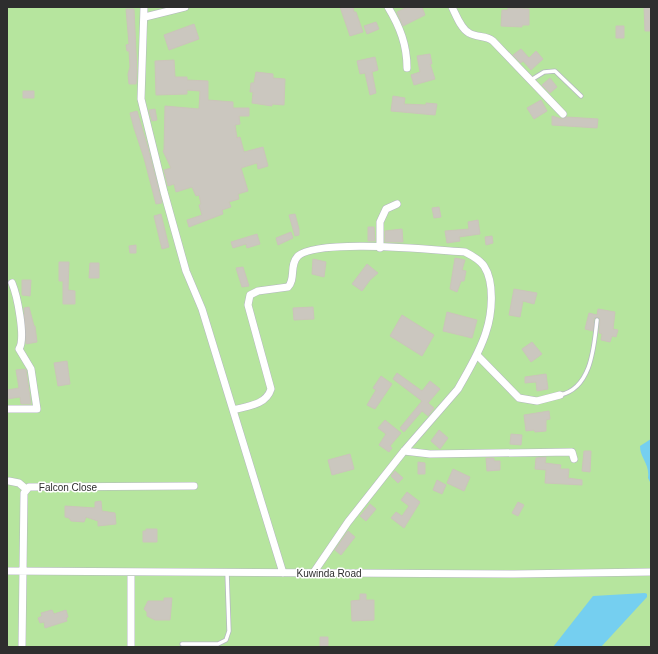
<svg xmlns="http://www.w3.org/2000/svg" width="658" height="654" font-family="Helvetica,sans-serif">
  <style>
    .green { fill: #b6e59e }
    .water { fill: #75cff0 }
    .building { fill: #cbc7bf; stroke: #cbc5ba }
    .lines { fill: none; stroke-linecap: round; stroke-linejoin: round }
    .lane-casing { stroke: #b4b7c1; stroke-width: 5 }
    .street-casing { stroke: #b4b7c1; stroke-width: 8 }
    .lane { stroke: #fff; stroke-width: 3.5 }
    .street { stroke: #fff; stroke-width: 7 }
    .labels { text-anchor: middle; dominant-baseline: central; stroke-width: 3; stroke-linejoin: round; paint-order: stroke }
    .street-label { font-size: 10px; fill: #2e2e2e; stroke: #fff }
  </style>
  <rect width="100%" height="100%" fill="#efe9e1"/>
  <path class="green" d="M 7,7 L 651,7 L 651,647 L 7,647 Z"/>
  <path class="water" d="M 651,439 L 651,484 L 648,478 C 650,464 640,458 640,446 Z
    M 645,593 L 647,594 L 647,597 L 601,647 L 553,647 L 593,596 Z"/>
  <path class="building" d="M 340,7 L 353,7 L 354,12 L 356,12 L 363,32 L 350,36 Z
    M 407,7 L 422,7 L 425,15 L 403,26 L 397,12 Z
    M 644,7 L 651,7 L 651,31 L 645,31 Z
    M 508,8 L 529,9 L 529,25 L 522,25 L 522,27 L 501,26 L 502,10 L 508,10 Z
    M 126,9 L 134,9 L 137,72 L 136,84 L 129,84 L 128,74 L 130,67 L 129,51 L 127,51 L 126,45 L 129,44 Z
    M 376,22 L 379,29 L 367,34 L 364,26 Z
    M 194,24 L 199,39 L 169,50 L 164,35 Z
    M 616,26 L 624,26 L 624,38 L 616,38 Z
    M 521,49 L 529,58 L 536,51 L 543,59 L 531,70 L 523,61 L 521,63 L 513,55 Z
    M 430,54 L 432,64 L 430,64 L 435,79 L 414,85 L 411,75 L 420,72 L 417,56 Z
    M 375,57 L 378,70 L 372,72 L 376,93 L 370,95 L 365,73 L 360,74 L 357,61 Z
    M 174,60 L 175,77 L 187,77 L 187,80 L 208,81 L 208,100 L 233,102 L 233,108 L 249,108 L 249,116 L 239,116 L 240,124 L 235,125 L 237,138 L 240,137 L 244,152 L 263,147 L 268,166 L 258,169 L 257,163 L 241,168 L 248,191 L 238,194 L 239,199 L 229,202 L 231,207 L 222,210 L 223,214 L 189,227 L 187,220 L 202,215 L 199,205 L 201,204 L 199,195 L 196,196 L 192,187 L 176,192 L 174,184 L 168,186 L 164,170 L 171,168 L 163,151 L 164,150 L 165,106 L 199,109 L 200,91 L 187,90 L 187,94 L 156,95 L 155,61 Z
    M 256,72 L 273,74 L 273,78 L 285,79 L 284,105 L 272,104 L 272,106 L 252,103 L 253,92 L 250,92 L 251,83 L 254,83 Z
    M 550,78 L 557,87 L 550,93 L 542,85 Z
    M 23,91 L 34,91 L 34,98 L 23,98 Z
    M 393,96 L 405,98 L 404,104 L 426,105 L 426,103 L 437,104 L 435,115 L 391,111 Z
    M 541,100 L 547,111 L 534,119 L 527,108 Z
    M 155,109 L 157,120 L 152,121 L 149,110 Z
    M 137,111 L 148,148 L 162,203 L 156,204 L 144,158 L 134,128 L 130,113 Z
    M 552,116 L 562,119 L 567,117 L 598,119 L 597,128 L 552,125 Z
    M 439,207 L 441,217 L 434,218 L 432,208 Z
    M 161,214 L 169,247 L 162,249 L 154,216 Z
    M 295,214 L 299,229 L 299,235 L 295,236 L 289,215 Z
    M 478,220 L 480,234 L 459,237 L 460,241 L 447,243 L 445,231 L 469,229 L 468,222 Z
    M 368,227 L 374,227 L 375,241 L 368,241 Z
    M 402,229 L 403,242 L 385,242 L 385,231 Z
    M 291,232 L 293,238 L 278,245 L 276,238 Z
    M 257,234 L 260,244 L 247,248 L 246,244 L 233,248 L 231,242 Z
    M 492,236 L 493,243 L 486,245 L 485,237 Z
    M 136,245 L 136,253 L 130,253 L 129,246 Z
    M 455,258 L 465,260 L 462,270 L 466,271 L 464,281 L 461,281 L 457,292 L 450,289 Z
    M 313,259 L 326,262 L 324,277 L 312,274 Z
    M 59,262 L 69,262 L 68,290 L 75,291 L 75,304 L 63,304 L 63,281 L 59,281 Z
    M 90,263 L 99,263 L 99,278 L 89,278 Z
    M 367,264 L 378,273 L 370,280 L 362,291 L 352,284 Z
    M 243,267 L 249,286 L 242,287 L 236,268 Z
    M 22,280 L 31,280 L 30,296 L 22,295 Z
    M 514,289 L 537,293 L 534,304 L 523,301 L 520,317 L 509,315 Z
    M 29,307 L 34,326 L 35,326 L 37,342 L 26,344 L 24,308 Z
    M 313,307 L 314,319 L 294,320 L 293,308 Z
    M 598,309 L 615,312 L 613,329 L 618,330 L 616,337 L 612,336 L 610,342 L 601,340 L 602,334 L 599,333 L 600,320 L 599,317 L 594,318 L 593,331 L 585,329 L 589,313 L 597,315 Z
    M 447,312 L 477,320 L 472,338 L 443,331 Z
    M 402,315 L 434,335 L 422,356 L 390,336 Z
    M 532,342 L 542,354 L 531,362 L 522,349 Z
    M 67,361 L 70,384 L 58,386 L 54,363 Z
    M 25,369 L 26,370 L 31,404 L 21,404 L 20,397 L 7,399 L 7,390 L 19,388 L 16,370 Z
    M 397,373 L 422,391 L 430,381 L 440,389 L 428,403 L 434,408 L 428,416 L 422,411 L 404,432 L 400,428 L 422,401 L 393,379 Z
    M 546,374 L 548,389 L 537,391 L 536,382 L 525,383 L 525,377 Z
    M 381,376 L 392,384 L 375,409 L 367,405 L 376,390 L 373,388 Z
    M 549,411 L 550,419 L 546,420 L 546,431 L 535,432 L 534,430 L 526,431 L 524,415 Z
    M 385,420 L 401,433 L 390,446 L 392,448 L 389,452 L 379,445 L 386,434 L 378,428 Z
    M 439,430 L 448,438 L 440,449 L 431,441 Z
    M 511,434 L 522,435 L 521,445 L 510,444 Z
    M 584,451 L 591,451 L 590,472 L 582,471 Z
    M 350,454 L 354,469 L 332,475 L 328,460 Z
    M 546,457 L 545,463 L 561,465 L 560,469 L 569,469 L 568,478 L 582,480 L 582,485 L 545,483 L 546,470 L 535,469 L 536,458 Z
    M 486,458 L 494,458 L 494,461 L 500,461 L 500,470 L 487,471 Z
    M 418,462 L 425,463 L 425,474 L 418,474 Z
    M 453,469 L 470,477 L 464,491 L 447,483 Z
    M 395,471 L 403,478 L 398,483 L 391,476 Z
    M 437,480 L 446,485 L 442,494 L 433,490 Z
    M 407,492 L 420,502 L 404,528 L 391,518 L 396,512 L 402,516 L 409,506 L 401,500 Z
    M 101,501 L 102,511 L 115,513 L 116,524 L 98,526 L 98,521 L 86,517 L 84,522 L 71,521 L 69,518 L 65,517 L 65,506 L 95,508 L 95,502 Z
    M 518,502 L 524,505 L 518,516 L 512,513 Z
    M 370,504 L 376,509 L 366,521 L 360,516 Z
    M 146,529 L 157,529 L 157,542 L 143,542 L 143,531 L 146,531 Z
    M 348,531 L 355,537 L 341,555 L 335,550 Z
    M 360,594 L 366,594 L 366,600 L 374,600 L 374,620 L 352,621 L 351,601 L 360,600 Z
    M 164,598 L 172,598 L 170,620 L 155,620 L 147,616 L 147,612 L 144,609 L 148,601 L 164,601 Z
    M 52,610 L 54,614 L 66,610 L 68,617 L 66,618 L 67,621 L 45,628 L 44,622 L 40,623 L 38,618 L 42,616 L 41,613 Z
    M 320,637 L 328,637 L 328,647 L 320,647 Z"/>
  <g class="lines">
    <defs>
      <path id="lane" d="M 531,80 L 544,72 L 555,71 L 581,96
        M 560,395 C 592,388 594,346 597,320
        M 182,644 L 218,644 L 226,640 L 229,631 L 227,572"/>
      <path id="street" d="M 144,7 L 141,99 L 164,192 L 186,271 L 202,309 L 283,573
        M 388,7 C 400,27 407,45 407,68
        M 452,7 C 456,15 461,29 469,33 C 478,38 486,35 493,41 L 563,114
        M 145,17 L 185,7
        M 380,248 L 380,222 L 386,209 L 397,204
        M 477,355 L 519,398 L 537,401 L 560,395
        M 7,409 L 37,409 L 31,369 L 19,349 C 26,338 17,295 12,283
        M 233,410 C 248,406 266,405 271,389 L 248,305 L 250,295 L 258,291 L 288,287 C 296,279 289,265 298,256 C 319,238 433,250 465,252 C 471,255 480,260 484,266 C 495,283 492,314 486,332 C 480,352 468,371 458,389 L 404,451 L 348,522 L 314,572
        M 404,451 L 430,454 L 572,452 L 574,459
        M 9,481 L 19,483 L 26,489
        M 7,571 L 514,574 L 651,572
        M 22,647 L 24,493 L 29,487 L 194,486
        M 131,647 L 131,572"/>
    </defs>
    <use href="#lane" class="lane-casing"/>
    <use href="#street" class="street-casing"/>
    <use href="#lane" class="lane"/>
    <use href="#street" class="street"/>
  </g>
  <g class="labels">
    <g class="street-label">
      <text x="68" y="487">Falcon Close</text>
      <text x="329" y="573">Kuwinda Road</text>
    </g>
  </g>
  <rect width="658" height="654" fill="none" stroke="#2e2e2e" stroke-width="16"/>
</svg>
